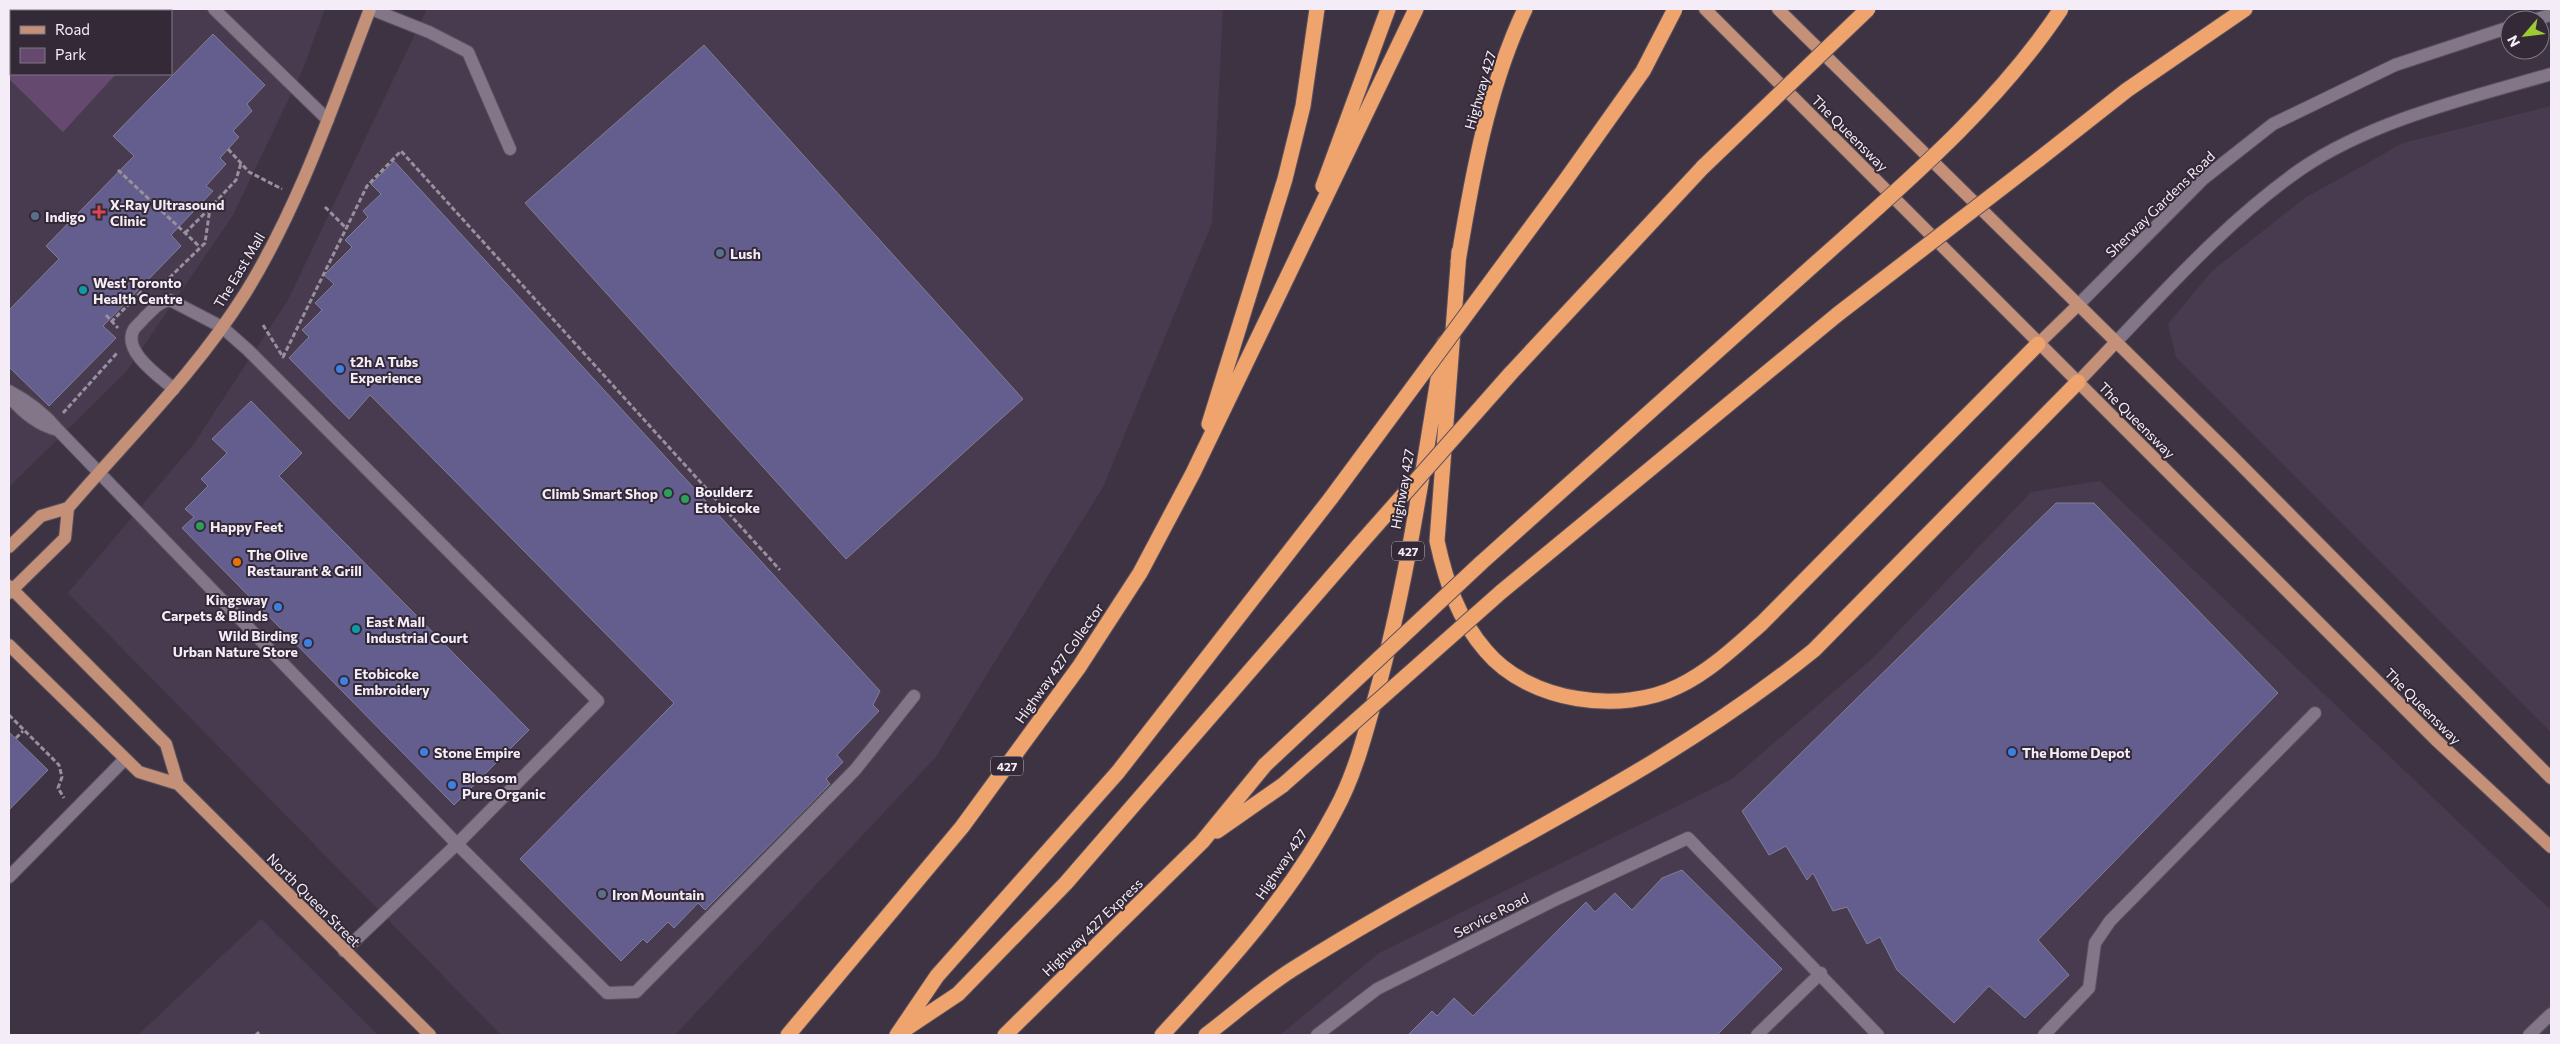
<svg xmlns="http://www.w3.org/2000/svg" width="2560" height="1044" font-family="Commissioner,sans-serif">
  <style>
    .built { fill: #493b4f; fill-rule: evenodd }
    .green { fill: #65496f }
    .building { fill: #645e8e; stroke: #807e93 }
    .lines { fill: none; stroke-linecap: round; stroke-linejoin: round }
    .minor-casing { stroke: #5a515e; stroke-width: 14 }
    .major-casing { stroke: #5a515e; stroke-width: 14 }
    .highway-casing { stroke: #5a515e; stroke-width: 17 }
    .path { stroke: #99909d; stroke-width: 3; stroke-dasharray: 5 2.5; stroke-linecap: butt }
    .minor { stroke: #837688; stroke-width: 12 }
    .major { stroke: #c49178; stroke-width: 12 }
    .highway { stroke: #efa36d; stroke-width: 15 }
    .highway-bridge-casing { stroke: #5a515e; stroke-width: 17; stroke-linecap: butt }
    .highway-bridge { stroke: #efa36d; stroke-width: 15 }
    .health-dot { fill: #e0444e; stroke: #332937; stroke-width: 2 }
    .service-dot { fill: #5c6f8a; stroke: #332937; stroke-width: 2 }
    .culture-dot { fill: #0f9aa8; stroke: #332937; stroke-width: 2 }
    .shop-dot { fill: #3f7fe0; stroke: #332937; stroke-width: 2 }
    .leisure-dot { fill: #2e9e5b; stroke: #332937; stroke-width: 2 }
    .food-dot { fill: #e8710a; stroke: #332937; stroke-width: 2 }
    .labels { text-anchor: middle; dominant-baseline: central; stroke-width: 4; stroke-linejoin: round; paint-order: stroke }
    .shield { fill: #332937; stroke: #bab2bd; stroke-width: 1 }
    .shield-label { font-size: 12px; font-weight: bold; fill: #f4edf7 }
    .street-label { font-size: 14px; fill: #f4edf7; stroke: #332937 }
    .poi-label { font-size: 14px; font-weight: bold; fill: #f4edf7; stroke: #332937; text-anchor: start }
  </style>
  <rect width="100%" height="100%" fill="#3e3342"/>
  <path class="built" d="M 9,9 L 325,9 L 303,69 L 233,215 L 126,372 L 9,487 ZM 11,11 L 171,11 L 171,74 L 11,74 Z
    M 427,9 L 1223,9 L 1212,223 L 1103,487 L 935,758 L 675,1035 L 501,1035 L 68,593 L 193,445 L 288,300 Z
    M 2551,106 L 2551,732 L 2176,357 L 2168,324 L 2212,271 L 2305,198 L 2403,143 Z
    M 2100,481 L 2551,910 L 2551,1035 L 1280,1035 L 1379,953 L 1732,779 L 1873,658 L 2031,492 Z
    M 261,919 L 378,1035 L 138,1035 Z"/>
  <path class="green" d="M 9,9 L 174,9 L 171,12 L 11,11 L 11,74 L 116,74 L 63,132 L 9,79 Z"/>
  <path class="building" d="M 213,34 L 265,85 L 247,104 L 252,111 L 233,131 L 239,137 L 220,158 L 226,164 L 206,186 L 213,191 L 171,235 L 181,246 L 103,326 L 116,338 L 49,406 L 9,367 L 9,310 L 59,259 L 46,246 L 134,156 L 113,136 Z
    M 704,45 L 1023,399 L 846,559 L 525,203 Z
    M 394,161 L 880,691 L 873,705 L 879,711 L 837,755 L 843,762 L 826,779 L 830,784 L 705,910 L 698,903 L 674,928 L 668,922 L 647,943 L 643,939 L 621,961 L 520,859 L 674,703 L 370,395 L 349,419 L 289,358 L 309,337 L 302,330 L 322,310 L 315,303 L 334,284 L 324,275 L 352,247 L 345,240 L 368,217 L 363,211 L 381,194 L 371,184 Z
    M 251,401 L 302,453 L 279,476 L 529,730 L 454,805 L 182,528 L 194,517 L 185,509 L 208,486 L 201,479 L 227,453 L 212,439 Z
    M 2056,503 L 2094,503 L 2278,693 L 2038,940 L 2069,975 L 2025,1018 L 1989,986 L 1954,1023 L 1897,970 L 1880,937 L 1867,944 L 1847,907 L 1833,911 L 1813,873 L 1807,880 L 1786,846 L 1769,855 L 1742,811 Z
    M 9,732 L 48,770 L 9,810 Z
    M 1682,870 L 1782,969 L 1717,1035 L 1408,1035 L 1432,1011 L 1437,1016 L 1454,998 L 1473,1016 L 1586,902 L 1595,912 L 1615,893 L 1632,910 L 1662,878 Z"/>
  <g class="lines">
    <defs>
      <path id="minor" d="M 214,9 L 328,120
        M 371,9 L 429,32 L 468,52 L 510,149
        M 2533,20 L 2551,15
        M 2077,306 L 2203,179 L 2273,124 L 2395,65 L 2510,27
        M 2116,342 C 2174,281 2232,217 2301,169 C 2373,120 2469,98 2551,74
        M 174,389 C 160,377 121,351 134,329 C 137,325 142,321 145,317 C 153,310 158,302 170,300 L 222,327 L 248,350 L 598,701 L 457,844 L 344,951
        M 9,391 C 28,401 45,414 58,430
        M 9,396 C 22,412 37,425 58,430 L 457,844 L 607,993 L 636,992 L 855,770 L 914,696
        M 9,877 L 125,759
        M 1317,1035 L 1377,989 L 1557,899 L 1688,838 L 1878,1035
        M 1757,1035 L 1821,973
        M 2044,1035 L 2089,988 L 2095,943 L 2110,921 L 2315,713
        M 2529,1035 L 2551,1014"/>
      <path id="major" d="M 1705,9 L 2436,740 L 2551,847
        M 1778,9 L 2233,457 L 2551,778
        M 2038,344 L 2077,306
        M 2078,382 L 2116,342
        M 9,547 L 41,516 L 68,508 C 129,437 196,372 246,292 C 300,204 333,105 370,9
        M 9,586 L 166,744 L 178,784 L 430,1035
        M 9,593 L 65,538 L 68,508
        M 9,645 L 139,772 L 178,784"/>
      <path id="highway" d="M 2038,160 L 2127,90 L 2245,9
        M 1323,186 L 1388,9
        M 1459,252 L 1437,541 C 1446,582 1458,619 1486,651 C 1529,702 1621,715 1679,686 C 1710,671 1736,646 1761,624 L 2038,344
        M 1458,262 C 1472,177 1488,87 1525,9
        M 1511,373 L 1703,167
        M 1209,424 L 1285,179 L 1303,106 L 1317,9
        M 1481,563 L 1798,279
        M 1501,592 L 1838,314
        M 1217,831 L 1283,785
        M 904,1030 L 958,994 L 1066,883 L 1359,545
        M 788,1035 L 962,827 L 1079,667 L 1140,573 L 1193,473 L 1416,9
        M 897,1035 L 937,976 L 1118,772 L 1331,498
        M 1005,1035 L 1202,842 L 1265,765
        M 1162,1035 C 1226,966 1291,895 1335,811 C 1355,775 1365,734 1376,695 C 1408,580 1424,461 1444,343
        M 1206,1035 C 1235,1013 1263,988 1293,969 C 1465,860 1655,779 1814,650 L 2078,382"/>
    </defs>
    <use href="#minor" class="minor-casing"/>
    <use href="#major" class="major-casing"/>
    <use href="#highway" class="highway-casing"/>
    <path class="path" d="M 228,149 L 249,172 L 282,189
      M 118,170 L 200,247
      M 325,207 L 346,228
      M 185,233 L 210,208
      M 164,283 L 205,243 L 210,208 L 236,180 L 241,163
      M 106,315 L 118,328
      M 111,322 L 141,292 L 144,295
      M 263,325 L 283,357 L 367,186 L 401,151 L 780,570
      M 63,413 L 118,352
      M 9,715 L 59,765 L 62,777 L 58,788 L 64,798
      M 16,738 L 23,731
      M 256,1035 L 259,1032"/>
    <use href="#minor" class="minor"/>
    <use href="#major" class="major"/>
    <use href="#highway" class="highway"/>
    <defs>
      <path id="highway-bridge" d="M 1703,167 L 1868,9
        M 1798,279 C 1891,195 1992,113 2061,9
        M 1838,314 L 2038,160
        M 1331,498 L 1565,181 L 1643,71 L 1675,9
        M 1359,545 L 1511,373
        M 1265,765 L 1481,563
        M 1283,785 L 1501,592"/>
    </defs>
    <use href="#highway-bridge" class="highway-bridge-casing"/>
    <use href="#highway-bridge" class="highway-bridge"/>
  </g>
  <path class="health-dot" d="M96.5 204.5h5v5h5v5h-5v5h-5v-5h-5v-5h5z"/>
  <g class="service-dot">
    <circle cx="35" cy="216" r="5"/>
    <circle cx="720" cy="253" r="5"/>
    <circle cx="602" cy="894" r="5"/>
  </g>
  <g class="culture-dot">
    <circle cx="83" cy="290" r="5"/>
    <circle cx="356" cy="629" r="5"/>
  </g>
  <g class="shop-dot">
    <circle cx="340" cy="369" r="5"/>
    <circle cx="278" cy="607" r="5"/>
    <circle cx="308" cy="643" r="5"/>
    <circle cx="344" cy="681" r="5"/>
    <circle cx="424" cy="752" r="5"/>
    <circle cx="2012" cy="752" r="5"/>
    <circle cx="452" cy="785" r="5"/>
  </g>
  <g class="leisure-dot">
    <circle cx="668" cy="493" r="5"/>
    <circle cx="685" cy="499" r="5"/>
    <circle cx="200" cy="526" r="5"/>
  </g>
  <circle class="food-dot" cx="237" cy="562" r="5"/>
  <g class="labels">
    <g class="shield">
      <rect x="1392" y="541.5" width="32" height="19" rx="4"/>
      <rect x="991" y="756.5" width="32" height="19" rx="4"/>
    </g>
    <g class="shield-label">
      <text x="1408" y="551">427</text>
      <text x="1007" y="766">427</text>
    </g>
    <g class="street-label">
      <text transform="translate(1480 90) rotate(-74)">Highway 427</text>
      <text transform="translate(1850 133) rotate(45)">The Queensway</text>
      <text transform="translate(2160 204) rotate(-44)">Sherway Gardens Road</text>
      <text transform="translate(239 270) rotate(-59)">The East Mall</text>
      <text transform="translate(2137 420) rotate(45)">The Queensway</text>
      <text transform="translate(1402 489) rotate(-80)">Highway 427</text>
      <text transform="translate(1059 663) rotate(-55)">Highway 427 Collector</text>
      <text transform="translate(2423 706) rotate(45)">The Queensway</text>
      <text transform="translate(1281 864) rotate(-56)">Highway 427</text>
      <text transform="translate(314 900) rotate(45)">North Queen Street</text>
      <text transform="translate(1491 915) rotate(-27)">Service Road</text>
      <text transform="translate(1092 927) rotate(-44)">Highway 427 Express</text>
    </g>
    <g class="poi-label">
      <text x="110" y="204">X-Ray Ultrasound<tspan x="110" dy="16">Clinic</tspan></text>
      <text x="45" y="216">Indigo</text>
      <text x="730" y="253">Lush</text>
      <text x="93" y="282">West Toronto<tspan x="93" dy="16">Health Centre</tspan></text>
      <text x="350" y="361">t2h A Tubs<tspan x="350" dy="16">Experience</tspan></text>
      <text x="695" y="491">Boulderz<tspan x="695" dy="16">Etobicoke</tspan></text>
      <text x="658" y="493" text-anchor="end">Climb Smart Shop</text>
      <text x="210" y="526">Happy Feet</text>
      <text x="247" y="554">The Olive<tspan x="247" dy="16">Restaurant &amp; Grill</tspan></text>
      <text x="268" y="599" text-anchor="end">Kingsway<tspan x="268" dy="16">Carpets &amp; Blinds</tspan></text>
      <text x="366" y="621">East Mall<tspan x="366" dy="16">Industrial Court</tspan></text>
      <text x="298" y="635" text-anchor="end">Wild Birding<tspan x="298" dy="16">Urban Nature Store</tspan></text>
      <text x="354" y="673">Etobicoke<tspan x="354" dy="16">Embroidery</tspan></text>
      <text x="434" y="752">Stone Empire</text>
      <text x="2022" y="752">The Home Depot</text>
      <text x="462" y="777">Blossom<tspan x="462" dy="16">Pure Organic</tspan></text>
      <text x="612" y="894">Iron Mountain</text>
    </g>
  </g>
  <rect width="2560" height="1044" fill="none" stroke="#f4edf7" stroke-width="20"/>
  <rect x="10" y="10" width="162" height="65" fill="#332937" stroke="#807784"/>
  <rect x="20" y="26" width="25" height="8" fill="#c49178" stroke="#807784"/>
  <text x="55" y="35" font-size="15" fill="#f4edf7">Road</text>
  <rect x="20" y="48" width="25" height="15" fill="#65496f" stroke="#807784"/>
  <text x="55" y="60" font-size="15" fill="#f4edf7">Park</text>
  <g transform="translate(2525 35) rotate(242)"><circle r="24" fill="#332937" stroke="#807784"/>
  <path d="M0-4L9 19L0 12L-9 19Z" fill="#9cca32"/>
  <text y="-8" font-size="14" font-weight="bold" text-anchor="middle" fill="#f4edf7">N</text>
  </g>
</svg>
